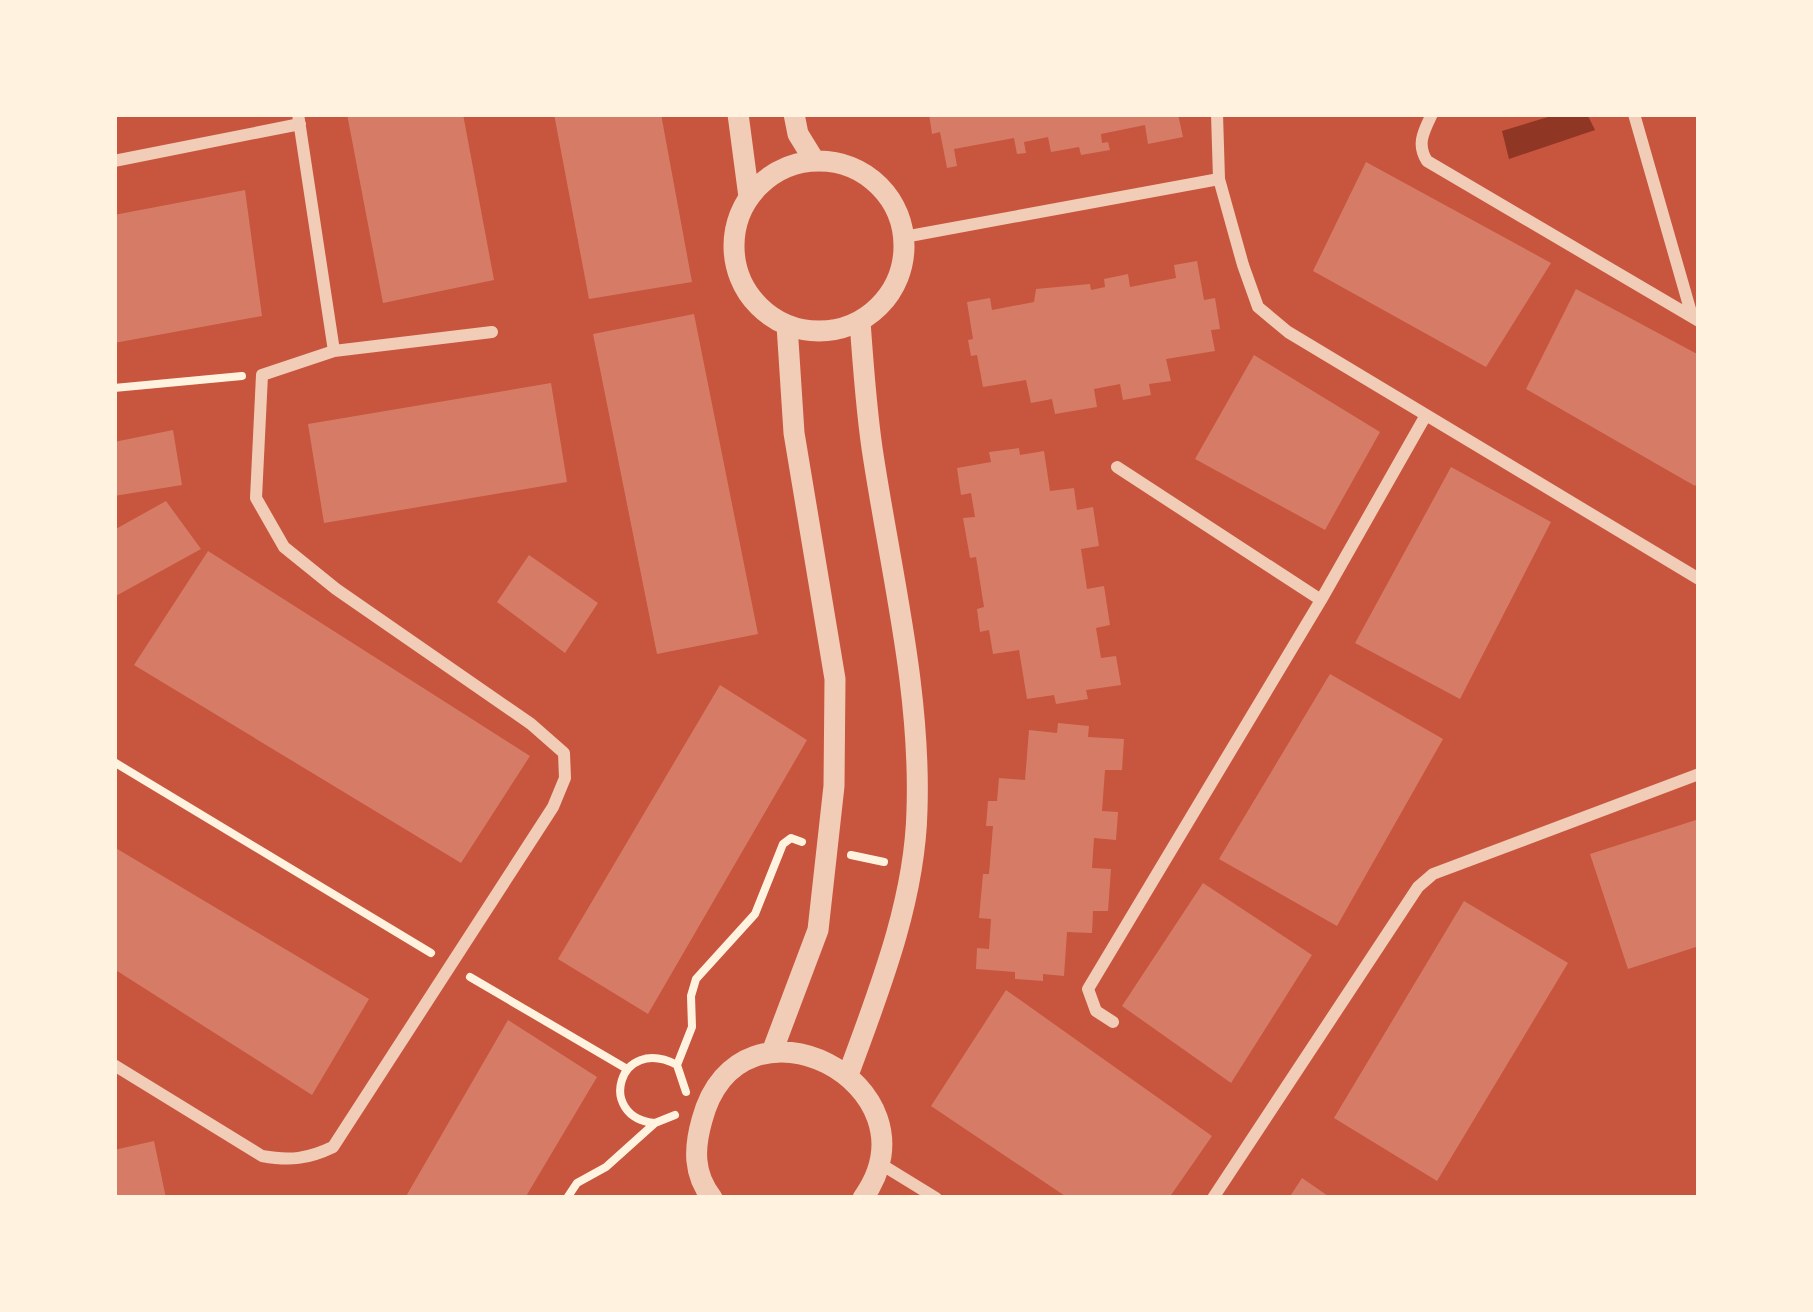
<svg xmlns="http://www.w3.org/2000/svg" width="1813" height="1312" font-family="'Source Sans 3',sans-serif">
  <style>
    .water { fill: #8f3625 }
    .building { fill: #d67c66 }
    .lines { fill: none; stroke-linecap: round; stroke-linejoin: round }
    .path { stroke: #fff3e0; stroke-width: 8 }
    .minor { stroke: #f1ccb7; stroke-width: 12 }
    .tertiary { stroke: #f1ccb7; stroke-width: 21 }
  </style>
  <rect width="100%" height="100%" fill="#c8553d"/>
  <path class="water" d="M 1558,114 L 1587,114 L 1595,130 L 1509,159 L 1502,131 Z"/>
  <path class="building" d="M 347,114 L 463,114 L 494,280 L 383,303 Z
    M 554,114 L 661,114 L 692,282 L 589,299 Z
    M 929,114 L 1178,114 L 1183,137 L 1148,144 L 1145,125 L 1101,134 L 1102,143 L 1108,142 L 1110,150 L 1081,155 L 1079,147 L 1051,152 L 1048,137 L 1024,142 L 1026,153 L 1017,154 L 1014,138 L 954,149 L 957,166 L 947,168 L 940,132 L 932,134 Z
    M 1366,162 L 1551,263 L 1486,367 L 1313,271 Z
    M 245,190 L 262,316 L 114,343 L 114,215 Z
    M 1197,261 L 1204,300 L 1215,298 L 1220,329 L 1211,330 L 1215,351 L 1166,359 L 1171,381 L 1149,384 L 1151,395 L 1123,400 L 1120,384 L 1094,389 L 1097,407 L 1055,414 L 1052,399 L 1031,403 L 1026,380 L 983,387 L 977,355 L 971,356 L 968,340 L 973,339 L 967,302 L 990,298 L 992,310 L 1034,302 L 1036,289 L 1090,284 L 1091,290 L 1105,287 L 1104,279 L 1128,274 L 1130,287 L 1176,278 L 1174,265 Z
    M 1576,289 L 1699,355 L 1699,480 L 1695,486 L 1526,389 Z
    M 694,314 L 758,634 L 657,654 L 593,334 Z
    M 1254,355 L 1380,432 L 1325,530 L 1195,459 Z
    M 551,383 L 567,482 L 324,523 L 308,424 Z
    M 173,430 L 182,485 L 114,496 L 114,442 Z
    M 1019,448 L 1020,455 L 1044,451 L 1050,491 L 1074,488 L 1077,510 L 1093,507 L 1099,546 L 1081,549 L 1087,589 L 1104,586 L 1110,625 L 1096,628 L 1101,658 L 1116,656 L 1121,685 L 1086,690 L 1088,699 L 1056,704 L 1054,695 L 1027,699 L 1019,650 L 993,654 L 989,630 L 980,632 L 977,609 L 984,607 L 976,557 L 970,558 L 963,518 L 975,517 L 971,493 L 961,495 L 957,468 L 991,462 L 989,452 Z
    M 1451,467 L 1551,522 L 1460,699 L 1355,643 Z
    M 166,501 L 201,549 L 114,597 L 114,530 Z
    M 208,551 L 530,756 L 461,863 L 134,665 Z
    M 529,555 L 598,603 L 565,653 L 497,602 Z
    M 1330,674 L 1443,739 L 1337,926 L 1219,859 Z
    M 720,685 L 807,740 L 648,1014 L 558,959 Z
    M 1058,723 L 1089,726 L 1088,737 L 1124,739 L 1122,770 L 1105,770 L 1102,811 L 1118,812 L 1116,840 L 1094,838 L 1092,868 L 1111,869 L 1108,911 L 1093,911 L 1092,933 L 1067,932 L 1064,976 L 1043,974 L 1043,981 L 1015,979 L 1015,972 L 976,969 L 977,948 L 989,949 L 991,919 L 979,918 L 983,874 L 989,874 L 993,826 L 986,826 L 988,801 L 997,801 L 999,778 L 1025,780 L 1029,730 L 1057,733 Z
    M 1699,819 L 1699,946 L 1628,969 L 1590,854 Z
    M 114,847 L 369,999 L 312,1095 L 114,969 Z
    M 1203,883 L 1312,955 L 1231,1083 L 1122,1006 Z
    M 1464,901 L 1568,963 L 1437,1181 L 1334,1118 Z
    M 1006,990 L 1212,1136 L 1169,1198 L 1068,1198 L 931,1106 Z
    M 508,1020 L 597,1077 L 525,1198 L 405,1198 Z
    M 154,1141 L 166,1198 L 114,1198 L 114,1150 Z
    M 1302,1178 L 1331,1198 L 1289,1198 Z"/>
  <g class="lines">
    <path class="path" d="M 114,388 L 242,376
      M 114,762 L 431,953
      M 851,855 L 884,862
      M 470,977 L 627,1069
      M 677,1065 L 692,1027 L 691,996 L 696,979 L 755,914 L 783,844 L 791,838 L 802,842
      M 655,1123 C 596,1118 618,1034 677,1065 L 686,1092
      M 567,1198 L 577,1183 L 606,1167 L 655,1123 L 675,1115"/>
    <path class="minor" d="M 298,114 L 334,351
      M 1217,114 L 1219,179 L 1243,265 L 1258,307 L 1288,332 L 1699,579
      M 1432,114 C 1424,131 1416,144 1427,161 L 1699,321
      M 1634,114 L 1692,316
      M 114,161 L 300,124
      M 904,237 L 1219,179
      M 1117,467 L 1321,600
      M 1113,1022 L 1096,1011 L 1088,989 L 1321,600 L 1426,415
      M 114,1065 L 262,1156 C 290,1161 308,1159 333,1147 L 553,807 L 565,778 L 564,753 L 531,724 L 336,589 L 284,547 L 256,498 L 262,375 L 334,351 L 492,332
      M 879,1163 L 936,1198
      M 1213,1198 L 1418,887 L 1433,874 L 1699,774"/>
    <path class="tertiary" d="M 738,114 L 749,197
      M 794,114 L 798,134 L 814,160
      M734 246a85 85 0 1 1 170 0a85 85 0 1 1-170 0Z
      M 772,1052 L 818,930 L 834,786 L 835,679 L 794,433 L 787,325
      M 848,1075 C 879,991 915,901 917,810 C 921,688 890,569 872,448 C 866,406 863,364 860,321
      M 712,1198 C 693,1174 694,1148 702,1120 C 740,978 944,1085 863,1198"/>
  </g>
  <rect width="1813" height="1312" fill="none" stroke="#fff3e0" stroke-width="234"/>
</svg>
